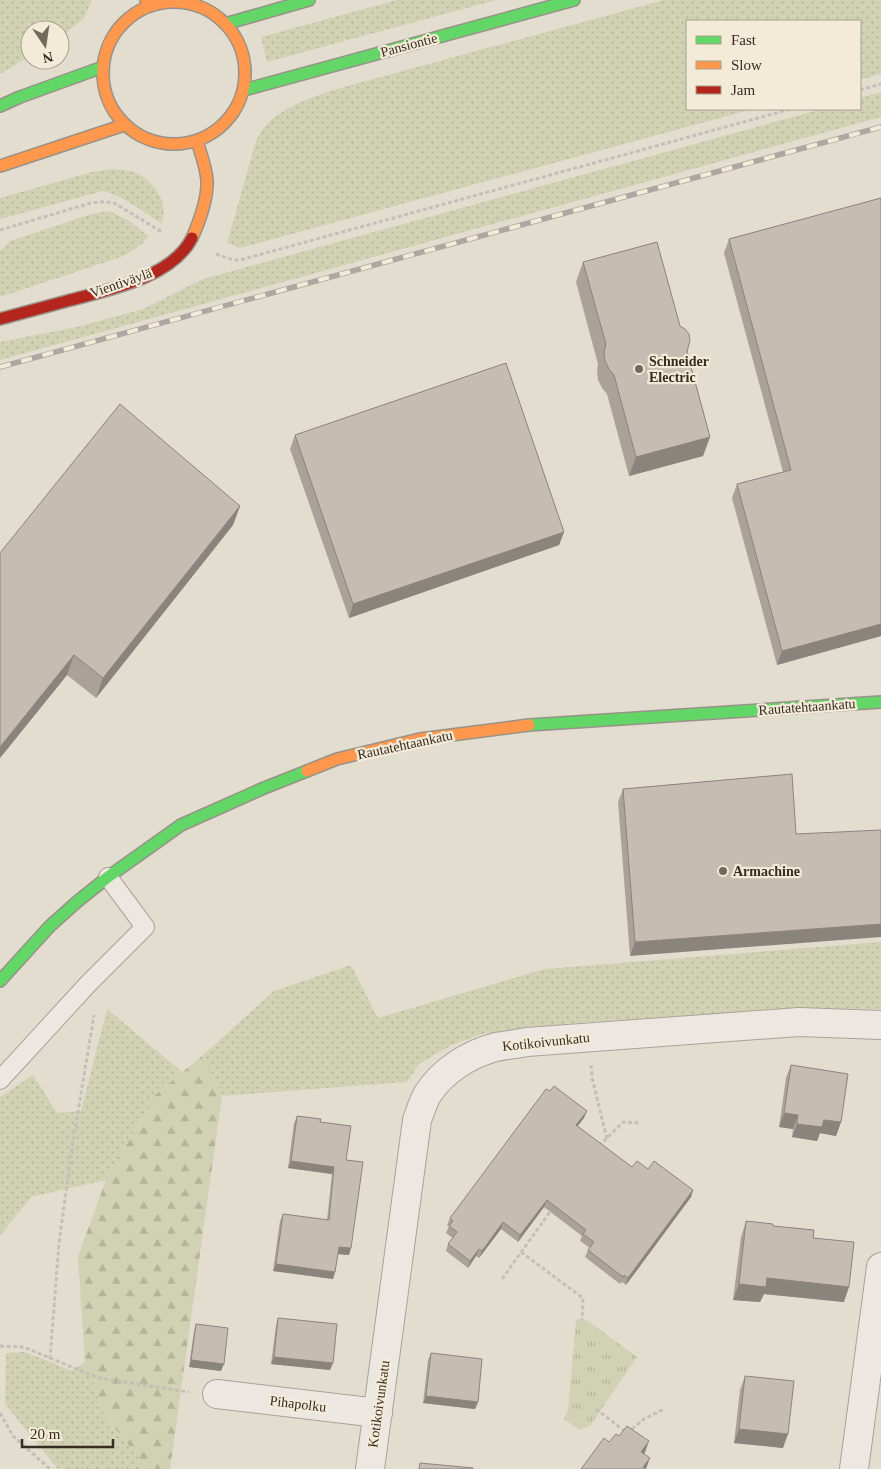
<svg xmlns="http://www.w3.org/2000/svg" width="881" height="1469" font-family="Georgia,serif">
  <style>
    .grass { fill: url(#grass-dots) }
    .forest { fill: url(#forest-firs) }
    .park { fill: url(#park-tufts) }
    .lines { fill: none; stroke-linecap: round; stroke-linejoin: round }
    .lane-casing { stroke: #a9a298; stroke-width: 20 }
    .street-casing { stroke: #a9a298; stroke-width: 30 }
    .fast-casing { stroke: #989288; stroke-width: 14 }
    .slow-casing { stroke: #989288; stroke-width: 14 }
    .jam-casing { stroke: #989288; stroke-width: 14 }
    .path { stroke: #c4bfb7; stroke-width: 3; stroke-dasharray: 4 2.5; stroke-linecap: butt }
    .lane { stroke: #ece8e1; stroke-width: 18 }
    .street { stroke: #ece8e1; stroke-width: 28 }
    .fast { stroke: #63d668; stroke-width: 11 }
    .slow { stroke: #ff974d; stroke-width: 11 }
    .jam { stroke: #b3261e; stroke-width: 11 }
    .rail-casing { stroke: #aca7a1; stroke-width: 5.5 }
    .rail { stroke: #f3ebd7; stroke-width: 4; stroke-dasharray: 11; stroke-linecap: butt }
    .wall { fill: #aaa298 }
    .shaded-wall { fill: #8b847c }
    .building { fill: #c6bcb1; stroke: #8b847c }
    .poi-dot { fill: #736a5e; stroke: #f3ebd7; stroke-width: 2 }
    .labels { text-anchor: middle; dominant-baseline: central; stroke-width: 4.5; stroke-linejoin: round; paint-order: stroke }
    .street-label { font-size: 14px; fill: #372c21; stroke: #f3ebd7 }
    .poi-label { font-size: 14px; font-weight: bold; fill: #372c21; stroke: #f3ebd7; text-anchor: start }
  </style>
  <defs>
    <pattern id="grass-dots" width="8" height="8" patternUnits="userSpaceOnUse" patternTransform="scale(1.25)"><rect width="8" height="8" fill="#d1d1b4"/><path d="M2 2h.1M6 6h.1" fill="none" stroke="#b4b49a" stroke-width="1.8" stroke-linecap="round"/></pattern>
    <pattern id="forest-firs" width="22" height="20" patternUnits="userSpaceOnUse" patternTransform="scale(1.25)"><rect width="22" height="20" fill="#d1d1b4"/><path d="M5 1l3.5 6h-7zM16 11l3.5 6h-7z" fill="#b4b49a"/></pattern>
    <pattern id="park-tufts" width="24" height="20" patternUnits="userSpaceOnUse" patternTransform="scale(1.25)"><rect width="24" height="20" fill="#d1d1b4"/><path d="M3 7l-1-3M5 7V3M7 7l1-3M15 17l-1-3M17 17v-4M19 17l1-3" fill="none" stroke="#b4b49a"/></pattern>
  </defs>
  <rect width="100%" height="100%" fill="#e3ddd0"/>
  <path class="grass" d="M 0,0 L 92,0 L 84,18 L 60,38 L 60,30 L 30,30 L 30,56 L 0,74 Z
    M 397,0 L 496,0 L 267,62 L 261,37 Z
    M 664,0 L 881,0 L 881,74 L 860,80 L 860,21 L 687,21 L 687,109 L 753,109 L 240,248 L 227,243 L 256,141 C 258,137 261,132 264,128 C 282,105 318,95 344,87 Z
    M 881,92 L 881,117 L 0,360 L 0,342 L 77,327 L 143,309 L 203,279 L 822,109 L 860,109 L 860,98 Z
    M 115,169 C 123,170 131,170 138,174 C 155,182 170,205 161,223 C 142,211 125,197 103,191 L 0,219 L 0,198 L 92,172 Z
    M 109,211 L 128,220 L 148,236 L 142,244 L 124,256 L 0,297 L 0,251 L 10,241 L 91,214 Z
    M 881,942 L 881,1009 L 788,1008 L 715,1014 L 573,1023 L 482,1034 L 452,1045 L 419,1064 L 407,1082 L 222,1096 L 202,1056 L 274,991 L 351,965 L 378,1018 L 545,969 Z
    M 107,1009 L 182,1072 L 156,1094 L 106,1180 L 31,1197 L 0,1236 L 0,1097 L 33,1075 L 57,1113 L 81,1111 Z
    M 25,1352 L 73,1371 L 85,1362 L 104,1414 L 138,1457 L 139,1469 L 58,1469 L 5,1404 L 6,1353 Z"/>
  <path class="forest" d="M 202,1056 L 222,1096 L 170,1469 L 139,1469 L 138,1457 L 104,1414 L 85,1362 L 78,1256 L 106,1180 L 156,1094 Z"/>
  <path class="park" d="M 576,1319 L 588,1321 L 637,1357 L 590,1426 L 580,1430 L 564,1419 L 568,1410 Z"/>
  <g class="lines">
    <defs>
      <path id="lane" d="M 0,1080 L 88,984 L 145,927 L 108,877"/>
      <path id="street" d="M 217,1394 L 378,1413
        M 370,1469 L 417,1120 C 420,1112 423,1103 427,1095 C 442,1071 469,1054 496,1047 C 506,1045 517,1044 527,1042 L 799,1022 L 881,1025
        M 854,1469 L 881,1267"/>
      <path id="fast" d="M 225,24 L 309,0
        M 244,90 L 574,0
        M 0,106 L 20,97 L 103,67
        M 529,725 L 881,702
        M 0,981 L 50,926 L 78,901 L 108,877 L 181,825 L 264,788 L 307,771"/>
      <path id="slow" d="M 146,0 L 149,6
        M103 73a71 71 0 1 1 142 0a71 71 0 1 1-142 0Z
        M 0,166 L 124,125
        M 192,238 C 200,220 208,199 207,180 C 206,167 201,154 197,141
        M 307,771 L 337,759 L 420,739 L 529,725"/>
      <path id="jam" d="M 0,319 C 23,313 45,307 67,301 C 107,290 172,278 192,238"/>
    </defs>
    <use href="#lane" class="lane-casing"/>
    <use href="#street" class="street-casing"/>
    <use href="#fast" class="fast-casing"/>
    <use href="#slow" class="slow-casing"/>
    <use href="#jam" class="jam-casing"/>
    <path class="path" d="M 860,90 L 881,84
      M 0,230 L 91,203 C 100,202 108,201 116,204 L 162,232
      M 216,254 L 234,260 L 240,260 L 791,109
      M 591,1065 L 592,1078 L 607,1139
      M 599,1146 L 623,1122 L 641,1123
      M 521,1252 L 583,1298 L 582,1321
      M 502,1279 L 552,1209
      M 0,1346 L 24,1347 L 98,1378 L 189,1392
      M 50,1359 L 59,1243 L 72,1148 L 94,1015
      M 596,1409 L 627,1433 L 644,1419 L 664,1409
      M 0,1413 L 13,1436 L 50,1469"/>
    <use href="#lane" class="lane"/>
    <use href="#street" class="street"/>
    <use href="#fast" class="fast"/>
    <use href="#slow" class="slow"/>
    <use href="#jam" class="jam"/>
    <defs>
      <path id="rail" d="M 0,367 L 881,127"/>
    </defs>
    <use href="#rail" class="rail-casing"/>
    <use href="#rail" class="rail"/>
  </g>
  <path class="wall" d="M 729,239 L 881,636 L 777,665 L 732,498 L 737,484 L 783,472 L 724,253 Z
    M 583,262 L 687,352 L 710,437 L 703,456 L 629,476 L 607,394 L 602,388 L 598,380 L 597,371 L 598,364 L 576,282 Z
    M 295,435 L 564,532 L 559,545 L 349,618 L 290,449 Z
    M 240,506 L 233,525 L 96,698 L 67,675 L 0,758 L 0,553 Z
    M 792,774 L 630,956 L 618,802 L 623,789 Z
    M 791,1065 L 841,1122 L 836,1136 L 820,1133 L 817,1141 L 792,1137 L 793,1129 L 779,1127 L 786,1078 Z
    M 297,1116 L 320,1122 L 346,1160 L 351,1248 L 349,1255 L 338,1254 L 335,1272 L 333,1279 L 273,1271 L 280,1221 L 283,1214 L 327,1220 L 332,1174 L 288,1168 L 294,1123 Z
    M 584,1118 L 577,1126 L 632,1167 L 648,1169 L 693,1190 L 691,1197 L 626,1285 L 622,1282 L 620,1284 L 585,1257 L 588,1250 L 590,1248 L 580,1241 L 582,1236 L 544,1207 L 518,1242 L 501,1229 L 479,1258 L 476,1256 L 468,1268 L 446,1251 L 448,1244 L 453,1238 L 446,1233 L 449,1226 L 447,1225 L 450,1218 Z
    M 746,1221 L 773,1226 L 813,1238 L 844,1302 L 764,1294 L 760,1302 L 733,1300 L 741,1237 Z
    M 278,1318 L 333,1363 L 330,1370 L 271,1364 L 276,1325 Z
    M 196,1324 L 221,1371 L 189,1367 L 194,1331 Z
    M 431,1353 L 478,1402 L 475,1409 L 423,1403 L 428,1360 Z
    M 745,1376 L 783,1448 L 734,1443 L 740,1390 Z"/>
  <path class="shaded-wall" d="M 710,437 L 703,456 L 629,476 L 636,457 Z
    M 240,506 L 233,525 L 96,698 L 103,678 Z
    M 564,532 L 559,545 L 349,618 L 353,604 Z
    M 881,624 L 881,636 L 777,665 L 782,651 Z
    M 74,655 L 67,675 L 0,758 L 0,747 Z
    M 881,924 L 881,937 L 630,956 L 635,942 Z
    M 587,1111 L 584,1118 L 573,1132 L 576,1125 Z
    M 784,1113 L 798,1115 L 793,1129 L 779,1127 Z
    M 824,1120 L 841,1122 L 836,1136 L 820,1133 L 817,1141 L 792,1137 L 797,1124 Z
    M 291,1161 L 334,1167 L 332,1174 L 288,1168 Z
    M 693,1190 L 691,1197 L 626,1285 L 628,1278 Z
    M 547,1200 L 544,1207 L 518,1242 L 520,1235 Z
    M 503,1222 L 501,1229 L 479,1258 L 482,1251 Z
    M 339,1247 L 351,1248 L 349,1255 L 336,1254 Z
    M 479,1249 L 476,1256 L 468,1268 L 470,1261 Z
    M 276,1264 L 335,1272 L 333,1279 L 273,1271 Z
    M 767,1278 L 849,1287 L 844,1302 L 764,1294 L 760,1302 L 733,1300 L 739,1284 Z
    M 274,1357 L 333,1363 L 330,1370 L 271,1364 Z
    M 191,1360 L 224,1364 L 221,1371 L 189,1367 Z
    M 426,1396 L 478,1402 L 475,1409 L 423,1403 Z
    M 739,1429 L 788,1434 L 783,1448 L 734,1443 Z
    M 649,1441 L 644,1455 L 641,1452 Z
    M 650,1458 L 646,1469 L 643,1467 Z"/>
  <path class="building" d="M 881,198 L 881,624 L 782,651 L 737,484 L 791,470 L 729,239 Z
    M 657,242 L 680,326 L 685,329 L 689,334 L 690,340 L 687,352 L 710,437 L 636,457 L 614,375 L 609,369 L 605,361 L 604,352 L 606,344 L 583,262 Z
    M 506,363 L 564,532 L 353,604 L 295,435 Z
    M 120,404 L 240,506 L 103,678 L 74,655 L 0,747 L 0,553 Z
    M 792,774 L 796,834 L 881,830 L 881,924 L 635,942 L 623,789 Z
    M 791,1065 L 848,1074 L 841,1122 L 824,1120 L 822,1127 L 797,1124 L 798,1115 L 784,1113 Z
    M 554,1086 L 587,1111 L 576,1125 L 632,1167 L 637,1161 L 648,1169 L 654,1161 L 693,1190 L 628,1278 L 624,1275 L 623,1277 L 588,1250 L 594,1242 L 583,1234 L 586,1230 L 547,1200 L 520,1235 L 503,1222 L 482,1251 L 479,1249 L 470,1261 L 448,1244 L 457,1232 L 449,1226 L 453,1221 L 450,1218 L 546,1089 L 550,1091 Z
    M 297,1116 L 321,1119 L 320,1122 L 351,1126 L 346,1160 L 363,1162 L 351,1248 L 339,1247 L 335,1272 L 276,1264 L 283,1214 L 329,1220 L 334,1167 L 291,1161 Z
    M 746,1221 L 773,1224 L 773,1226 L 814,1230 L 813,1238 L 854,1242 L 849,1287 L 767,1278 L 766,1287 L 739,1284 Z
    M 278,1318 L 337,1324 L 333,1363 L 274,1357 Z
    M 196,1324 L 228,1328 L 224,1364 L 191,1360 Z
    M 431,1353 L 482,1359 L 478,1402 L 426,1396 Z
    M 745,1376 L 794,1381 L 788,1434 L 739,1429 Z
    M 627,1426 L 649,1441 L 641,1452 L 650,1458 L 643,1467 L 646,1469 L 581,1469 L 604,1438 L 609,1442 L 616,1434 L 619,1436 Z
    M 420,1463 L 473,1468 L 473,1469 L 419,1469 Z"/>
  <g class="poi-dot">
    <circle cx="639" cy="369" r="5"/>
    <circle cx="723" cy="871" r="5"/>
  </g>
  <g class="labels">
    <g class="street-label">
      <text transform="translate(409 45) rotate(-15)">Pansiontie</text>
      <text transform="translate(121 283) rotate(-19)">Vientiväylä</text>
      <text transform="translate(807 707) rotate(-4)">Rautatehtaankatu</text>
      <text transform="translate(405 745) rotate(-12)">Rautatehtaankatu</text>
      <text transform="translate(546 1042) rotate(-6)">Kotikoivunkatu</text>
      <text transform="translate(298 1404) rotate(7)">Pihapolku</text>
      <text transform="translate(379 1404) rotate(-82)">Kotikoivunkatu</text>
    </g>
    <g class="poi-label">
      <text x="649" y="361">Schneider<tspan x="649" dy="16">Electric</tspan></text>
      <text x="733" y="871">Armachine</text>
    </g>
  </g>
  <rect x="686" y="20" width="175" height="90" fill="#f3ebd7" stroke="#a89f8e"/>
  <rect x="696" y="36" width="25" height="8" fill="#63d668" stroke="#a89f8e"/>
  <text x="731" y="45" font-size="15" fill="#372c21">Fast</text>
  <rect x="696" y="61" width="25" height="8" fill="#ff974d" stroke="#a89f8e"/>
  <text x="731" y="70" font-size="15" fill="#372c21">Slow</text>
  <rect x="696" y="86" width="25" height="8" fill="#b3261e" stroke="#a89f8e"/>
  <text x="731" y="95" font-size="15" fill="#372c21">Jam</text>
  <g transform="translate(45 45) rotate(167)"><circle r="24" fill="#f3ebd7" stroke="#a89f8e"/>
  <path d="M0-4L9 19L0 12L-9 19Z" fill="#736a5e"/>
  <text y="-8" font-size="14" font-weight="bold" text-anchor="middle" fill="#372c21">N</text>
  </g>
  <path d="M22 1439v8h91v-8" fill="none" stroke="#372c21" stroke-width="2.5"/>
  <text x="30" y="1439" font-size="15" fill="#372c21" stroke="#f3ebd7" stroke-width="4" paint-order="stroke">20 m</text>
</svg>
